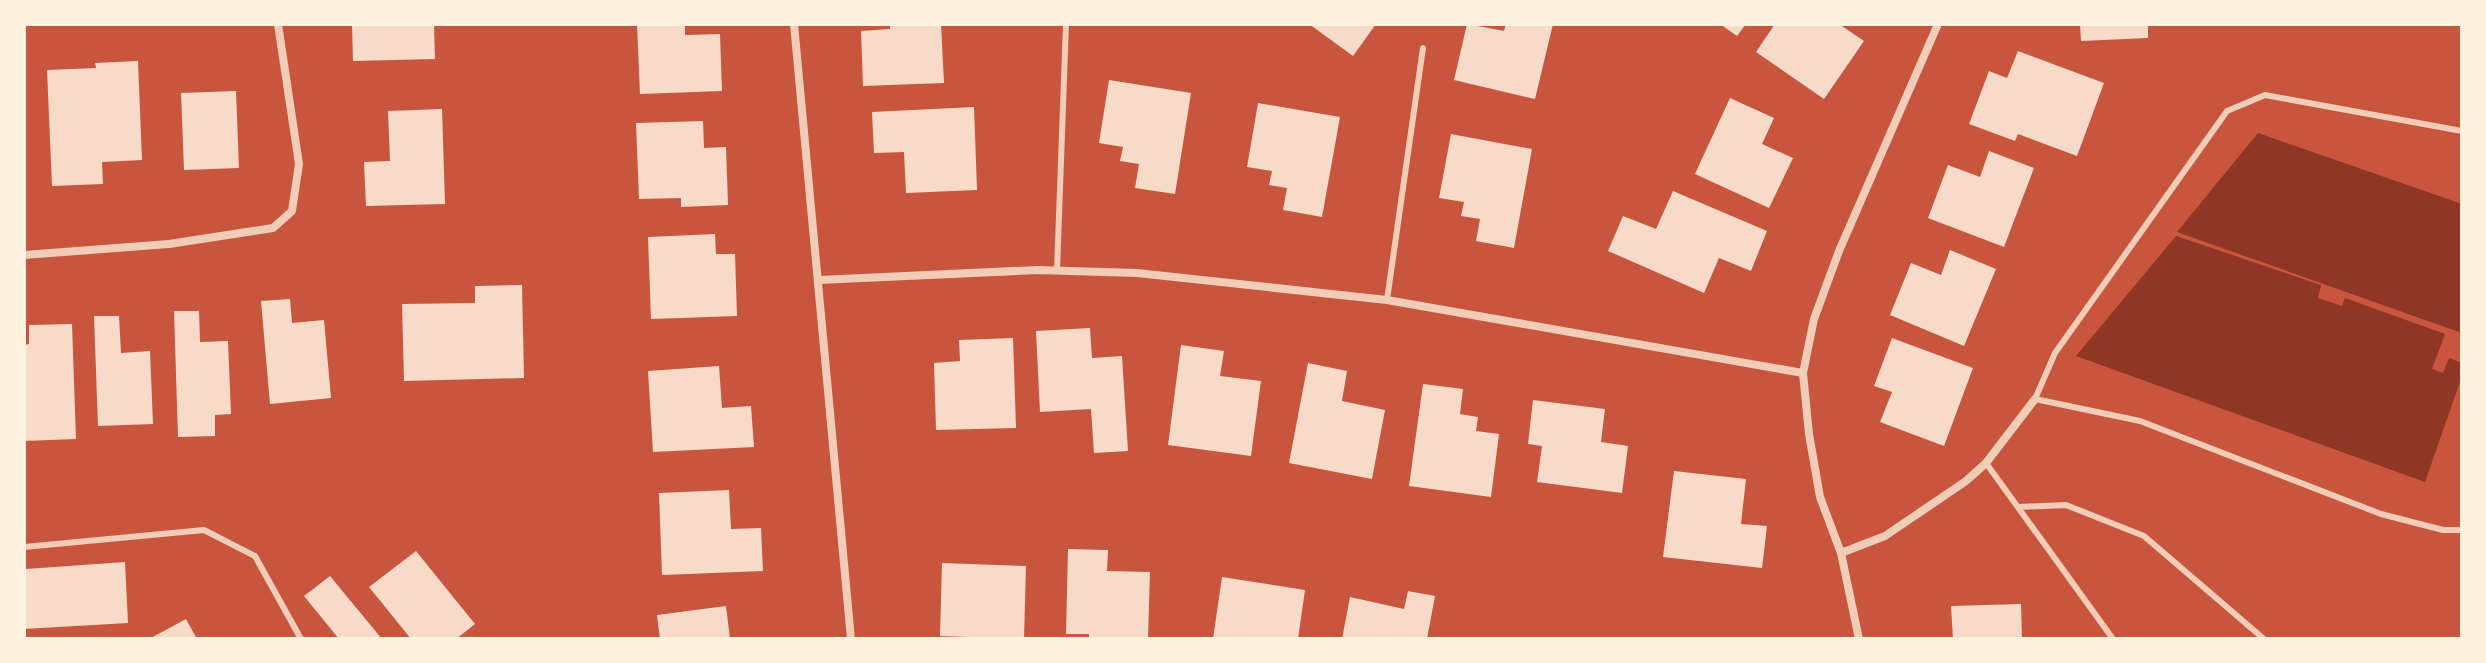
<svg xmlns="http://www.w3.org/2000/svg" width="2486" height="663" font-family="Signika,sans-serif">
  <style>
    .water { fill: #8f3625 }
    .building { fill: #f7dbc8 }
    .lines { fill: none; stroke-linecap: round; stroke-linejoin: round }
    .service { stroke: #f1ccb7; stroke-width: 6 }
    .minor { stroke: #f1ccb7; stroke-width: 8 }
  </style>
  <rect width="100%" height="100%" fill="#c8553d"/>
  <path class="water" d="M 2258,133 L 2462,204 L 2462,333 L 2177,232 Z
    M 2176,236 L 2321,285 L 2318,298 L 2342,306 L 2345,298 L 2445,334 L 2432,369 L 2443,373 L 2449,358 L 2462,363 L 2462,376 L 2425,482 L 2076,356 Z"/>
  <path class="building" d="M 352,24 L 434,24 L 435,59 L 353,61 Z
    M 637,24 L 685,24 L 685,35 L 720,34 L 722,91 L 640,94 Z
    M 890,24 L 941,24 L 944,83 L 863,86 L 861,31 L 890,29 Z
    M 1309,24 L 1376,24 L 1353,56 Z
    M 1467,24 L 1504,31 L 1506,24 L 1553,24 L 1535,99 L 1454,80 Z
    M 1720,24 L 1746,24 L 1737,36 Z
    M 1775,24 L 1839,24 L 1864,41 L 1824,99 L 1756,52 Z
    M 2080,24 L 2148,24 L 2148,38 L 2081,41 Z
    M 2018,51 L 2104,83 L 2077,156 L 2018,134 L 2015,141 L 1969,124 L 1989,71 L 2007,78 Z
    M 138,61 L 142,160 L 102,162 L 103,184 L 52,186 L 47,70 L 96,68 L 95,63 Z
    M 1109,80 L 1191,93 L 1175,194 L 1135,188 L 1139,164 L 1120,161 L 1123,147 L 1099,143 Z
    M 236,91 L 239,168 L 184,170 L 181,93 Z
    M 1730,98 L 1774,118 L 1762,144 L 1793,158 L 1769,208 L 1695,174 Z
    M 1258,103 L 1340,117 L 1322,217 L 1283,210 L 1287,188 L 1269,185 L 1272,171 L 1247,167 Z
    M 974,107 L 977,190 L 906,193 L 904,152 L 874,153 L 872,112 Z
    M 442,109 L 445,204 L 366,206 L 364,162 L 390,161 L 388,111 Z
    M 703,121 L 704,148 L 726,147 L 728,205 L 681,207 L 681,198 L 639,199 L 636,123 Z
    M 1451,134 L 1532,149 L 1514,248 L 1476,241 L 1480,219 L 1461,216 L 1464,202 L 1439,198 Z
    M 1989,151 L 2034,168 L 2004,247 L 1928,218 L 1948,165 L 1980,177 Z
    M 1673,191 L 1767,231 L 1751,271 L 1719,258 L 1704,293 L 1608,251 L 1623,216 L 1656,229 Z
    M 715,234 L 716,254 L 735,254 L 737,316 L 651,319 L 648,237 Z
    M 1950,250 L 1996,269 L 1964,346 L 1890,315 L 1911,263 L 1941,275 Z
    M 522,285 L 524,378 L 404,381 L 402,304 L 475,303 L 475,286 Z
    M 290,299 L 292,323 L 324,320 L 331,398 L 270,404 L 261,301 Z
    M 174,311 L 199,311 L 200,342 L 228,341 L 231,414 L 215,415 L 215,436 L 178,437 Z
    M 94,316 L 119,316 L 121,353 L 150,351 L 153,424 L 98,426 Z
    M 72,324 L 76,439 L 24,441 L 24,345 L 29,344 L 29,325 Z
    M 1090,328 L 1092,358 L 1122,356 L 1128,451 L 1094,453 L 1091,409 L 1040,412 L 1036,331 Z
    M 1013,338 L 1016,428 L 936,430 L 934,363 L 960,361 L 959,340 Z
    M 1892,338 L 1973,368 L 1944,446 L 1880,422 L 1892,392 L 1874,386 Z
    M 1181,345 L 1224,351 L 1220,376 L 1261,381 L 1251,456 L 1168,445 Z
    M 1308,363 L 1347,371 L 1342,401 L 1385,410 L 1372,479 L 1289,463 Z
    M 719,366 L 722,408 L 751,406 L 754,447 L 653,452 L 648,371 Z
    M 1423,384 L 1463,389 L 1460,414 L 1478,417 L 1476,431 L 1499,434 L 1491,497 L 1409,486 Z
    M 1533,400 L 1605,409 L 1601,442 L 1628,446 L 1622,493 L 1537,482 L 1542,446 L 1528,444 Z
    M 1674,471 L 1746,479 L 1741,524 L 1767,526 L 1762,568 L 1663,557 Z
    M 729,490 L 731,529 L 761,528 L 763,571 L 662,575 L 659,493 Z
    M 1068,549 L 1108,550 L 1107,571 L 1150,572 L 1148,639 L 1089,639 L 1089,634 L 1066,634 Z
    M 416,551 L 475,624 L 456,639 L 411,639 L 369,587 Z
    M 125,562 L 128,623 L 24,629 L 26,569 Z
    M 942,563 L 1026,566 L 1024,639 L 940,636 Z
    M 330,576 L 382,639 L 339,639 L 304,596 Z
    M 1222,577 L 1305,590 L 1298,639 L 1213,639 Z
    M 1408,591 L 1435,596 L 1427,639 L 1342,639 L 1350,597 L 1404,609 Z
    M 2021,604 L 2022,639 L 1953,639 L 1951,606 Z
    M 726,606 L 730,639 L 660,639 L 657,615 Z
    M 186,619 L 197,639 L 149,639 Z"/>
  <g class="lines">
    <path class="service" d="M 2462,131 L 2265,95 L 2227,111 L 2055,353 L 2035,399 L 2140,421 L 2381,514 L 2443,530 L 2462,530
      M 1057,271 L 1066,24
      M 1387,300 L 1423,48
      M 1986,463 L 2113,639
      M 2019,507 L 2066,505 L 2144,536 L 2264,639
      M 24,547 L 204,530 L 255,556 L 301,639"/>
    <path class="minor" d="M 794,24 L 851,639
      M 24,255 L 169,244 L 273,228 L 292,211 L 299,164 L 278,24
      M 819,280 L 1037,270 L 1137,273 L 1387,300 L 1803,373
      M 1841,553 L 1885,536 L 1966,481 L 1986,463 L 2035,399
      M 1859,639 L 1841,553 L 1820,497 L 1809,434 L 1803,373 L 1814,319 L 1839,251 L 1938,24"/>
  </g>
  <rect width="2486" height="663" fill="none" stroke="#fff3e0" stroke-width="52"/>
</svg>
